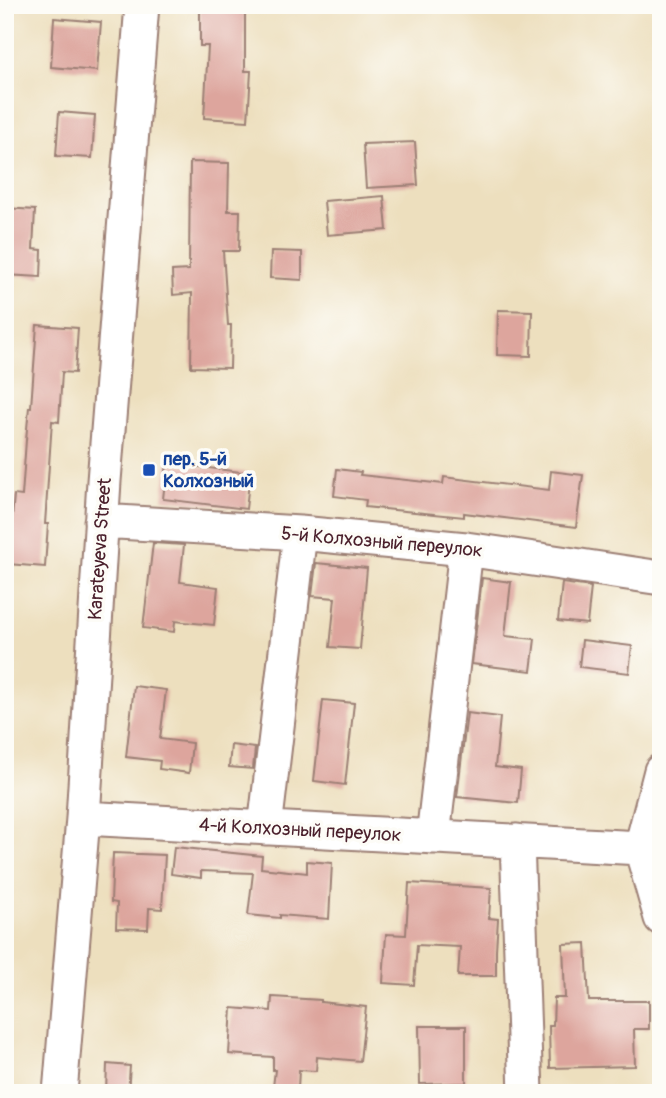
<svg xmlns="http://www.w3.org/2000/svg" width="666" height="1098" font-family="Pangolin,sans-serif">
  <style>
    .building { fill: #dda59d }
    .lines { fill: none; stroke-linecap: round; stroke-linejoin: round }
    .street-casing { stroke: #9c7f74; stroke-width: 37 }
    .street { stroke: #fff; stroke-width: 33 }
    .transit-dot { fill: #1a4fb4; stroke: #fdfcf7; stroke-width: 2.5 }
    .labels { text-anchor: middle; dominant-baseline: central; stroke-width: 7; stroke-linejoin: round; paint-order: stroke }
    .transit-label { font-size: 19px; font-weight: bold; fill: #164399; stroke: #fdfcf7; text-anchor: start }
    .street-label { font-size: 19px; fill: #4a1f2b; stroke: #fdfcf7 }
  </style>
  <rect width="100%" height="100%" fill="#fdfcf7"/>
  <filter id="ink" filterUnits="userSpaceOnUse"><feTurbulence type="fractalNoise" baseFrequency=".0143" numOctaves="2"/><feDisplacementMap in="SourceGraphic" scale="14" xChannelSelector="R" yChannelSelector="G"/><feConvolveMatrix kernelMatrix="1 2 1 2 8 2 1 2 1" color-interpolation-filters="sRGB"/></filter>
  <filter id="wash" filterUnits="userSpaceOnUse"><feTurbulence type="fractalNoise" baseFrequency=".00686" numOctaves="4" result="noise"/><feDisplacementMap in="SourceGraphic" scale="28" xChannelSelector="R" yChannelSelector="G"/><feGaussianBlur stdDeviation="1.57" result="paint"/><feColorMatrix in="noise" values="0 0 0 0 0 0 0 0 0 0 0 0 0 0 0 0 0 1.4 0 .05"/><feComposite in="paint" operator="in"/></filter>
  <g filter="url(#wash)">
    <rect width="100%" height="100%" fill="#eddfbe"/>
    <g id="blocks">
      <path class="building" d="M 200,6 L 245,6 L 245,71 L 251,71 L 248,121 L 204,118 L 208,46 L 200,46 Z
        M 54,18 L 101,22 L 97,71 L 51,67 Z
        M 59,112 L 95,115 L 92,158 L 56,156 Z
        M 415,142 L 418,185 L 366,188 L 363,144 Z
        M 190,162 L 229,163 L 228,211 L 240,211 L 239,251 L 223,251 L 228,325 L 231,325 L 230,368 L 191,367 L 192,293 L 173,295 L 172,271 L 189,270 Z
        M 384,196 L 387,230 L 327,235 L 324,201 Z
        M 5,208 L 35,210 L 33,249 L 42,250 L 41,277 L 5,275 Z
        M 271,251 L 302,252 L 302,280 L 270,278 Z
        M 498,310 L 532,311 L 531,356 L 497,355 Z
        M 37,325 L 78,328 L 75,373 L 62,372 L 59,422 L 52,421 L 45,524 L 48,524 L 45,567 L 8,564 L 14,495 L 22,496 L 26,440 L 29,407 L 31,407 Z
        M 167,463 L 250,473 L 246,509 L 163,499 Z
        M 337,469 L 361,472 L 360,475 L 443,484 L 444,477 L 549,490 L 551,471 L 583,475 L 576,527 L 464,513 L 464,517 L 365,507 L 366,500 L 334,496 Z
        M 153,543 L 184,545 L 180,582 L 218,587 L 214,625 L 175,621 L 174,632 L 143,628 Z
        M 316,563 L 367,568 L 360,649 L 330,647 L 335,598 L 312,596 Z
        M 482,578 L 511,582 L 505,636 L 535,639 L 531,671 L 472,664 Z
        M 562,583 L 591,587 L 587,624 L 558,621 Z
        M 582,640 L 632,646 L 629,673 L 579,667 Z
        M 134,686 L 166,690 L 160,739 L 192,743 L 189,773 L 159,769 L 160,761 L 126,757 Z
        M 323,700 L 354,703 L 345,785 L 314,781 Z
        M 467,713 L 500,717 L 495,767 L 521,770 L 518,803 L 457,797 Z
        M 231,745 L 255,748 L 253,769 L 229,767 Z
        M 174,847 L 262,856 L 261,868 L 307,873 L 307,861 L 332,863 L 329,919 L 280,915 L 280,918 L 248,915 L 253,873 L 201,871 L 201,878 L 171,874 Z
        M 113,853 L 165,855 L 162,909 L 149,908 L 148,929 L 116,928 L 117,903 L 111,902 Z
        M 409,883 L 491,888 L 489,918 L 498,919 L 496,950 L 496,976 L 458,976 L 460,947 L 417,945 L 414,985 L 383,983 L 386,934 L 406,935 Z
        M 586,943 L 589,1001 L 649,1001 L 649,1029 L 634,1029 L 635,1066 L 550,1068 L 549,1026 L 553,1026 L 554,998 L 565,998 L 563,944 Z
        M 272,997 L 321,1000 L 321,1002 L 366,1007 L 360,1061 L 317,1057 L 316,1071 L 299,1070 L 298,1089 L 273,1087 L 275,1070 L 273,1070 L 273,1057 L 229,1054 L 232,1008 L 271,1011 Z
        M 419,1026 L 466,1026 L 466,1083 L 420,1084 Z
        M 107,1064 L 130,1066 L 128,1093 L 106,1093 Z"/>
    </g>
  </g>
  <g filter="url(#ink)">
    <use href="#blocks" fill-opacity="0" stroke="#9c7f74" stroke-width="2"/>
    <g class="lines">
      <defs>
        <path id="street" d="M 101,521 L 300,533 L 466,549 L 661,578
          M 661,771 L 641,848 L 661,918
          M 83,818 L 641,848
          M 265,828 L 300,533
          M 433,837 L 466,549
          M 517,841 L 526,1093
          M 60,1093 L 83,818 L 104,481 L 142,5"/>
      </defs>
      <use href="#street" class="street-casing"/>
      <use href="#street" class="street"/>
    </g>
  </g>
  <rect class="transit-dot" x="142" y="463" width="14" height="14" rx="3.5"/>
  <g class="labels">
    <g class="transit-label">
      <text x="163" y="459">пер. 5-й<tspan x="163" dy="22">Колхозный</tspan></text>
    </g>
    <g class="street-label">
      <text transform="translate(382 542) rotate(5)">5-й Колхозный переулок</text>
      <text transform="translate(100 549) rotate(-86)">Karateyeva Street</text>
      <text transform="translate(300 830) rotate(3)">4-й Колхозный переулок</text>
    </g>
  </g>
  <rect width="666" height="1098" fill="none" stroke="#fdfcf7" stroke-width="28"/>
</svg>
